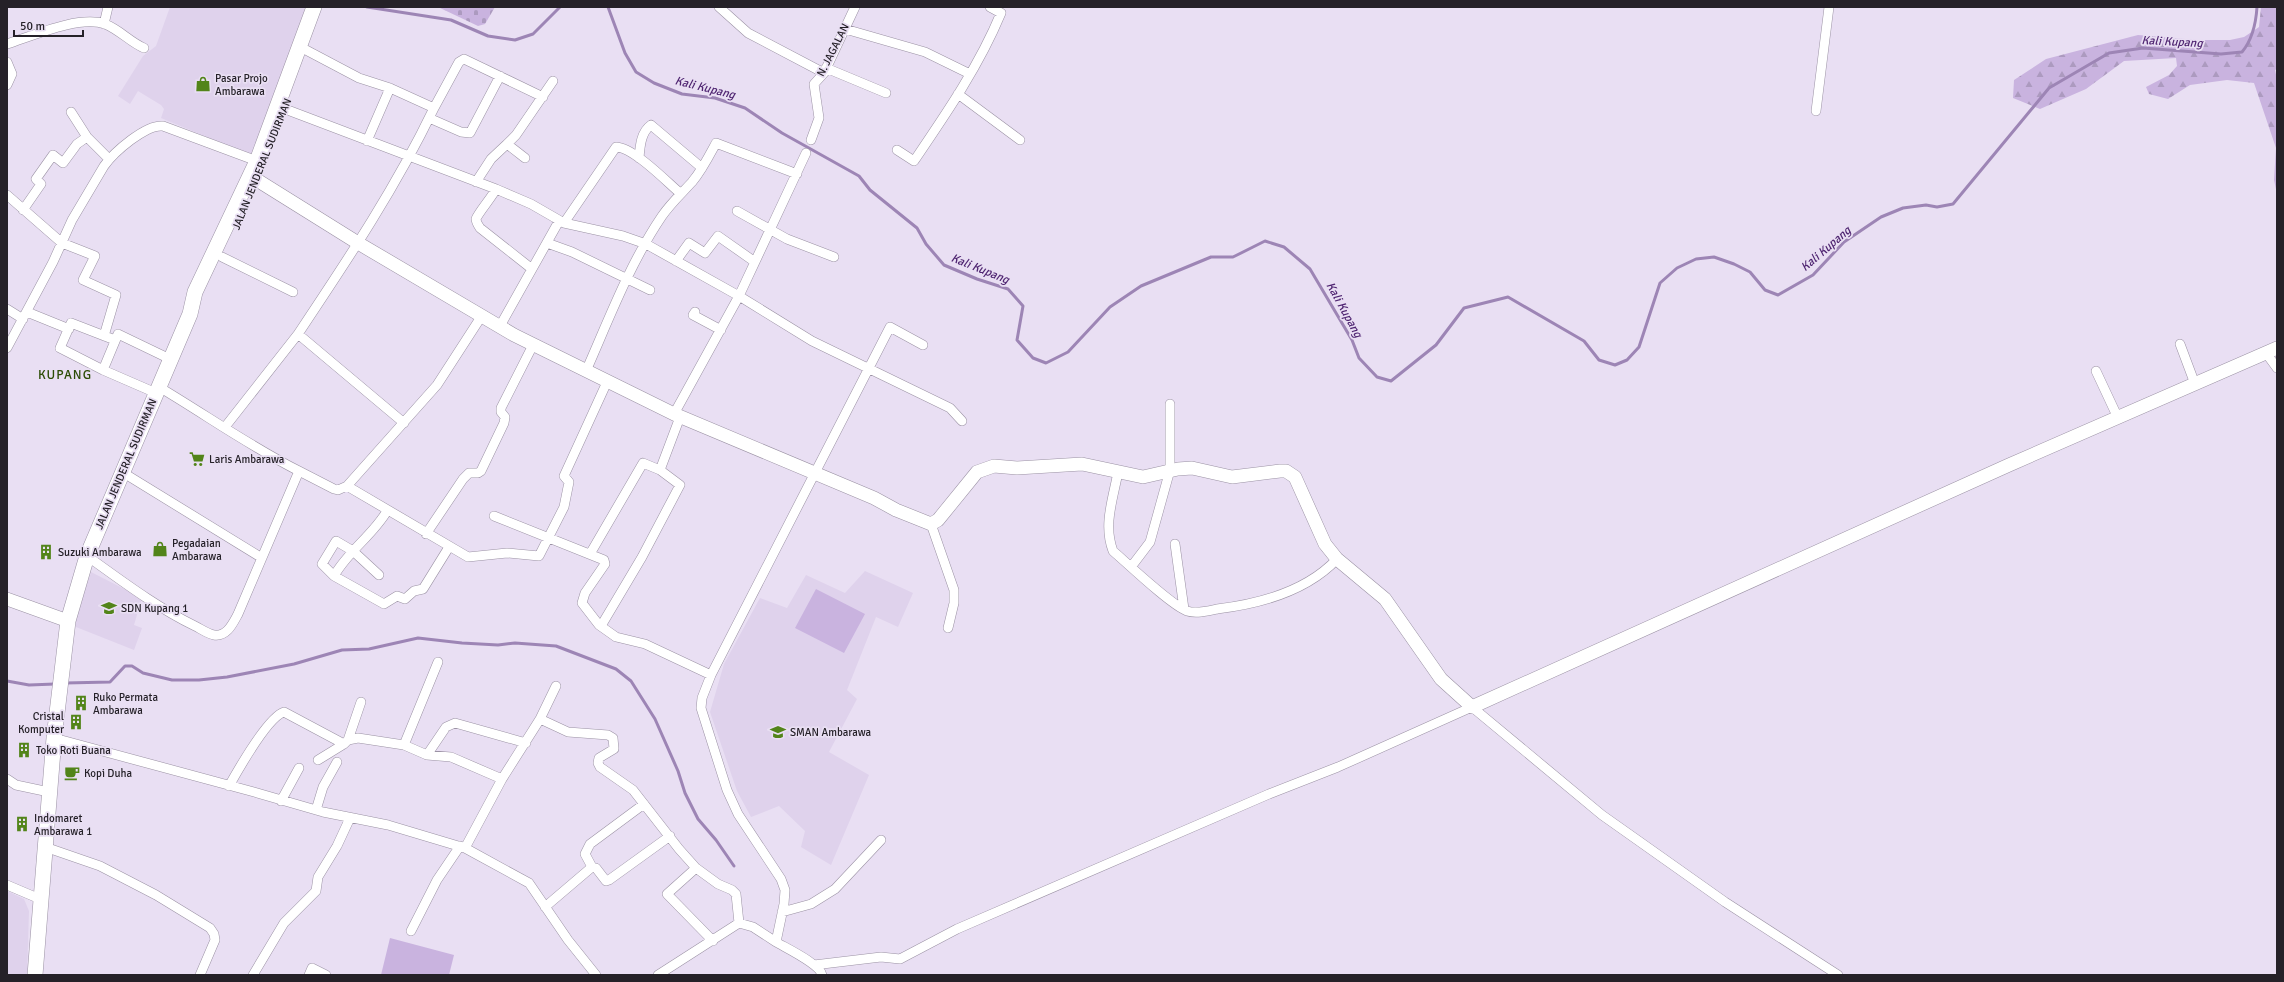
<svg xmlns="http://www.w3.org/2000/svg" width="2284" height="982" font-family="Signika,sans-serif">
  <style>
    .built { fill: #dfd2ec }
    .forest { fill: url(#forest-firs) }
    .cemetery { fill: url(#cemetery-stones) }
    .park { fill: #c9b3df }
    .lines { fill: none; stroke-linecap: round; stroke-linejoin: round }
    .stream { stroke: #9d85b5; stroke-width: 3 }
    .street-casing { stroke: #9b92a4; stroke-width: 10 }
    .secondary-casing { stroke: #9b92a4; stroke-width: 14 }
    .primary-casing { stroke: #9b92a4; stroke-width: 16 }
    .street { stroke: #fff; stroke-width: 9 }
    .secondary { stroke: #fff; stroke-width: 13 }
    .primary { stroke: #fff; stroke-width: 15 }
    .labels { text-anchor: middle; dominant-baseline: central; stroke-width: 3.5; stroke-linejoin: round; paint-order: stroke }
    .street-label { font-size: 11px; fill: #252128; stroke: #e9dff3 }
    .poi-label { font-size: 11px; fill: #252128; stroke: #e9dff3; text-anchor: start }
    .water-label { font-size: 12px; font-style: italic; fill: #502672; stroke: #e9dff3 }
    .quarter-label { font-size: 13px; letter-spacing: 1px; fill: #2c4c06; stroke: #e9dff3 }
  </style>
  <defs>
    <pattern id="forest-firs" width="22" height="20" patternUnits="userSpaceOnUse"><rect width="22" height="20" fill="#c9b3df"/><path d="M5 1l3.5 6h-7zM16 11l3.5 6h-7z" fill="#ac9abf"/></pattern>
    <pattern id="cemetery-stones" width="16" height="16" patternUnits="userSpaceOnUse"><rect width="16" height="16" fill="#c9b3df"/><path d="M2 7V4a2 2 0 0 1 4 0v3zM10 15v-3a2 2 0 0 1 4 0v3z" fill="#ac9abf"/></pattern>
  </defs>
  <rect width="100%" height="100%" fill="#e9dff3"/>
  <path class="built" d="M 170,7 L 302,7 L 309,10 L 253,156 L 161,118 L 164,109 L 161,105 L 138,91 L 130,104 L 118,96 L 143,56 L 156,46 Z
    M 865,571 L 913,593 L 898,627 L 876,617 L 847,690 L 857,699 L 829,752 L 869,775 L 831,865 L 801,847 L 805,831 L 779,806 L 751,817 L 737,791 L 710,712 L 724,664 L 760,598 L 787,608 L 806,575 L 845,593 Z
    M 91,572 L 142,598 L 134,625 L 142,628 L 134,650 L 76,627 L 76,617 Z
    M 7,891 L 24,899 L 29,911 L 27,975 L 7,975 Z"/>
  <path class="forest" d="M 2261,7 L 2277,7 L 2277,69 L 2275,70 L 2277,79 L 2277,194 L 2274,180 L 2276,148 L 2254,83 L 2227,80 L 2190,85 L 2168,99 L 2149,94 L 2146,87 L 2169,75 L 2177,66 L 2176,58 L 2124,61 L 2086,89 L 2040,109 L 2013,98 L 2014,80 L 2046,59 L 2138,35 L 2197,40 L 2230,40 L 2244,37 L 2259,27 Z"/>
  <path class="cemetery" d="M 438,7 L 495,7 L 485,24 L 478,26 Z"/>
  <path class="park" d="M 816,589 L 865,614 L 844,653 L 795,628 Z
    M 390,938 L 454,955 L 449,975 L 381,975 Z"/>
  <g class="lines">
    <path class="stream" d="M 367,7 L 451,20 L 488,36 L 515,40 L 533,34 L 560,7
      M 608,7 L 625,53 L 636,72 L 654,83 L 682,94 L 715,98 L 745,108 L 782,133 L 859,176 L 870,190 L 917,228 L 926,244 L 944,265 L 977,279 L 1008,289 L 1023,306 L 1017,340 L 1033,358 L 1046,363 L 1068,352 L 1110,307 L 1141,286 L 1211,257 L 1233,257 L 1265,241 L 1284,247 L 1310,269 L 1352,340 L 1359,358 L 1377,377 L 1391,381 L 1436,345 L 1464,308 L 1508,297 L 1584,341 L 1599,360 L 1615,365 L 1627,360 L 1639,347 L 1660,283 L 1677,268 L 1696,259 L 1714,257 L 1734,264 L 1750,272 L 1765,290 L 1778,295 L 1813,275 L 1844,242 L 1881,217 L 1903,208 L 1926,205 L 1937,207 L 1953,204 L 2049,88 L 2109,53 L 2143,48 L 2221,54 L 2242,52 C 2252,40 2256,23 2257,7
      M 7,681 L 29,685 L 55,684
      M 65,683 L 110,682 L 125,666 L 132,666 L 143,673 L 172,680 L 199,680 L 227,677 L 294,664 L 342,650 L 369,649 L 418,638 L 462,643 L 498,645 L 515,643 L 556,646 L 616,669 L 631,681 L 655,719 L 678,771 L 685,793 L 698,819 L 716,840 L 734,866"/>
    <defs>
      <path id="street" d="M 719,7 L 748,33 L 824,73
        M 104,24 L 108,7
        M 845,29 L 925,52 L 970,74
        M 7,44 C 32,36 79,15 105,24 C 120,30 130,42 144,48
        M 7,62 L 12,74 L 7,85
        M 826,68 L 886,93
        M 958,94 L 1020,140
        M 434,108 L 459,62 L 464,59 L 543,97
        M 285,109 L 496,189 L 531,204 L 564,223 L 623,236 L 646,244 L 739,296 L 812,341 L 950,408 L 962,421
        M 1816,111 L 1829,7
        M 71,112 L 87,137 L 109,159
        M 429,118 L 461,132 L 470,133 L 500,76
        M 811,140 L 819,118 L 814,84 L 824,73 L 855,7
        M 367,141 L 390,88
        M 897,150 L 914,161 C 946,114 979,66 1001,13 L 990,7
        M 525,158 L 507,144 L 516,135 L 553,81
        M 639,158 C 640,146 641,132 651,125 L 702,168
        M 476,182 L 491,159 L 507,144
        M 496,189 C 492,197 478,213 476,219 C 476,222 478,225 480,228 L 532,269
        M 7,195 L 62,243 L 95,256 L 83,280 L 116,295 L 104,336
        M 23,210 L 41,184 L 36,179 L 53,155 L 63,163 L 77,144 L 87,137
        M 737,211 L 787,239 L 834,257
        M 564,223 L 616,147 C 633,147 667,182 680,193
        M 547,243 L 572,252 L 650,290
        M 222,257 L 293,292
        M 676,261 L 689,243 L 705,253 L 718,236 L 755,262
        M 7,309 L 23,319
        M 27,312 L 69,329
        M 695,312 L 693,315 L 721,330
        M 500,326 L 559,221
        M 298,334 C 348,259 395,189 434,108 L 390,88 L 359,78 L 306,50
        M 115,340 L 71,323 L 60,348 L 103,370 L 156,393
        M 2180,344 L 2195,384
        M 7,348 L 53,262 L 72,220 L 104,166 C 114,152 146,124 163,126 L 257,161
        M 2266,353 L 2277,368
        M 103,370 L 118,334 L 170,359
        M 586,371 C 609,319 630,263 662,216 C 671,203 682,193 692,182 C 702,170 709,156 716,143 L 797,174
        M 2096,371 L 2118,418
        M 674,414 L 739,296 L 806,153
        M 225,427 L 298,334 L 404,423
        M 660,470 L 680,417
        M 299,471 L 334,489 L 338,490 L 347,486 L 437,385 L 481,317
        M 122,472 L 262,558
        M 1118,472 C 1113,499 1103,525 1113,551 C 1128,564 1171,605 1187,611 C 1196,614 1208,611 1217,609 C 1259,604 1307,591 1337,559
        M 347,486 L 468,557 L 507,553 L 539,556 L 564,507 L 569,482 L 564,476 L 607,382
        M 387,511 C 373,535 348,551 334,576 L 384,604 L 397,596 L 405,599 L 414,591 L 423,589 L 449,547
        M 494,516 L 604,560 L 605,564 L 585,593 L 582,603 L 599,625 L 616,637 L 645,644 L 711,675
        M 931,524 L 954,590 L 954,603 L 948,628
        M 426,534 L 463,479 L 469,473 L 478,473 L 481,471 L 504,423 L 505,417 L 501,412 L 501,408 L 533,345
        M 1175,544 L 1184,609
        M 590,554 L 643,463 L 660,470 L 680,485 L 642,557 L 601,626
        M 87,556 C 122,581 156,607 195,626 C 201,629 208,634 214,635 C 227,637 233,623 238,614 L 299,471 C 251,447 206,415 159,387
        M 1131,567 L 1150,542 L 1170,470 L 1170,404
        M 334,576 L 322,564 L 336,541 L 353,551 L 379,575
        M 540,719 L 568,732 L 608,735 L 613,738 L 614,749 L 599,758 L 598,763 L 600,767 L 633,790 L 679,849 L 696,868 L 718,884 L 732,890 L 736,894 L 739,923
        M 54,738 L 254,792 L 323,812 L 388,825 L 465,848 L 529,883 L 568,940 L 596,975
        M 348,740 L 361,702
        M 404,745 L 438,662
        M 427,755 L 446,727 L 455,723 L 526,743
        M 318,760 L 344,744
        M 7,779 L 16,785 L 49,792
        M 229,786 C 238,770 268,717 284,712 L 344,744 L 348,740 L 358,738 L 404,745 L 427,755 L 451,757 L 502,779
        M 281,801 L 299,768
        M 316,810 L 323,787 L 337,762
        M 45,847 L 100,866 L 156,895 L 210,928 L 214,934 L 215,940 L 200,975
        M 465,848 L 502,779 L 540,719 L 556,686
        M 592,867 L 585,854 L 590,844 L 644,804
        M 696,868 L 667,894 L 713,941
        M 7,885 L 40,899
        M 545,907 L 592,867 L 596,868 L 606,881 L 609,880 L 670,836
        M 782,912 L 811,904 L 835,889 L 881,840
        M 411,931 L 437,880 L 460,846
        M 814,965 L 881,957 L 900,959 L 957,929 L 1269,794 L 1338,767 L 1472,707 L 1602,815 L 1725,902 L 1838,975
        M 253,975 L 284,923 L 316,891 L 318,877 L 337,846 L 350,818
        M 309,975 L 312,968 L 326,975
        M 658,975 L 739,923 L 753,927 L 776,942
        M 822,975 C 820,964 786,948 776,942 L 784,904 L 785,890 L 781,879 L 738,814 L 727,790 L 701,708 L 702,698 L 711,675 L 890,327 L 923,345"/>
      <path id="secondary" d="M 257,180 L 358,243 L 514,335 L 674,414 L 874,498 L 896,510 L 931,524 L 938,520 L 977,472 L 994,466 L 1017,468 L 1082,464 L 1143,477 L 1178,469 L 1192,468 L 1232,477 L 1280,471 L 1286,471 L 1295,477 L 1325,544 L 1337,559 L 1385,599 L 1441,679 L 1472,707 L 2009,465 L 2277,348
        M 7,599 L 68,621"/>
      <path id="primary" d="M 35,975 L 54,738 L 68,621 L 87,556 L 190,314 L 195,292 L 257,161 L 314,7"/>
    </defs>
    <use href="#street" class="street-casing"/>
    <use href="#secondary" class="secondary-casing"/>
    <use href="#primary" class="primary-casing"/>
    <use href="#street" class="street"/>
    <use href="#secondary" class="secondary"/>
    <use href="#primary" class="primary"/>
  </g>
  <defs>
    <symbol id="shop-bare" viewBox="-9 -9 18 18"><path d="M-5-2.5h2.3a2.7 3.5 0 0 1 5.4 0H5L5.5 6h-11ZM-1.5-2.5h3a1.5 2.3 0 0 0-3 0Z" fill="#528419" stroke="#e9dff3" stroke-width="2.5" paint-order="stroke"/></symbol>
    <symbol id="supermarket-bare" viewBox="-9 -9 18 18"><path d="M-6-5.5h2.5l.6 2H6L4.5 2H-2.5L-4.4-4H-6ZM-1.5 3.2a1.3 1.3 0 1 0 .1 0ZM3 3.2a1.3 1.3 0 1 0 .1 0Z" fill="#528419" stroke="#e9dff3" stroke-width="2.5" paint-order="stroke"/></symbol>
    <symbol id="building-bare" viewBox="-9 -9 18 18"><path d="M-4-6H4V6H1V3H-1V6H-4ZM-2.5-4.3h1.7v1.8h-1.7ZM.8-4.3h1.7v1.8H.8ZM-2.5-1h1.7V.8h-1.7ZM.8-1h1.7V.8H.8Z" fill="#528419" stroke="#e9dff3" stroke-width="2.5" paint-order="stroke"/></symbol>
    <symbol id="school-bare" viewBox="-9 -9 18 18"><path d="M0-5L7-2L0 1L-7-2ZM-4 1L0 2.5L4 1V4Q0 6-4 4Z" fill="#528419" stroke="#e9dff3" stroke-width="2.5" paint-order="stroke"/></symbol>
    <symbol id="cafe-bare" viewBox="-9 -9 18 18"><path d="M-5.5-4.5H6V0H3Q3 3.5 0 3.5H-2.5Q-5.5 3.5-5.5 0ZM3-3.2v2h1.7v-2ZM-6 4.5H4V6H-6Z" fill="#528419" stroke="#e9dff3" stroke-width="2.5" paint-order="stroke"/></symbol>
  </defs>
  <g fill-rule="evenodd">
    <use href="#shop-bare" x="192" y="73" width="22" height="22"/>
    <use href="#supermarket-bare" x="186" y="448" width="22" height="22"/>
    <use href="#shop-bare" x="149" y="538" width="22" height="22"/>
    <use href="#building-bare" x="35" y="541" width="22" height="22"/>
    <use href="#school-bare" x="98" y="597" width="22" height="22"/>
    <use href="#building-bare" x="70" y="692" width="22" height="22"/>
    <use href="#building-bare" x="65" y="711" width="22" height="22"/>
    <use href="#school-bare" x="767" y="721" width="22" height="22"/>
    <use href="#building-bare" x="13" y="739" width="22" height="22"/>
    <use href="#cafe-bare" x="61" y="762" width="22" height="22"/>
    <use href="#building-bare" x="11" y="813" width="22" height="22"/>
  </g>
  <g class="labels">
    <g class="street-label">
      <text transform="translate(833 50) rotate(-63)">N. JAGALAN</text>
      <text transform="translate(262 164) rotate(-68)">JALAN JENDERAL SUDIRMAN</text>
      <text transform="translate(126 464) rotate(-67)">JALAN JENDERAL SUDIRMAN</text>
    </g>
    <g class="poi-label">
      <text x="215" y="78">Pasar Projo<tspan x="215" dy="13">Ambarawa</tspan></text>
      <text x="209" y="459">Laris Ambarawa</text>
      <text x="172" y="543">Pegadaian<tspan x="172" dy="13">Ambarawa</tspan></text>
      <text x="58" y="552">Suzuki Ambarawa</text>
      <text x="121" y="608">SDN Kupang 1</text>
      <text x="93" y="697">Ruko Permata<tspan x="93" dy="13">Ambarawa</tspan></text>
      <text x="64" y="716" text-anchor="end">Cristal<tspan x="64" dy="13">Komputer</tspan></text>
      <text x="790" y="732">SMAN Ambarawa</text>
      <text x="36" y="750">Toko Roti Buana</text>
      <text x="84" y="773">Kopi Duha</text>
      <text x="34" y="818">Indomaret<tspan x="34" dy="13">Ambarawa 1</tspan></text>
    </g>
    <g class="water-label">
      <text transform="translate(2172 42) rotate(3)">Kali Kupang</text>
      <text transform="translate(705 88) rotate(14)">Kali Kupang</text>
      <text transform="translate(1826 249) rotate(-41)">Kali Kupang</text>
      <text transform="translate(980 269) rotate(22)">Kali Kupang</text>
      <text transform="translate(1344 310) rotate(61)">Kali Kupang</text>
    </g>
    <g class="quarter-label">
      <text x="65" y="375">KUPANG</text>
    </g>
  </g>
  <rect width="2284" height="982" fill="none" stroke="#252128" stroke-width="16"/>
  <path d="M14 30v6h69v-6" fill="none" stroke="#252128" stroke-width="2"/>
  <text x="20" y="30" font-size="12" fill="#252128" stroke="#e9dff3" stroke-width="3" paint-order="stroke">50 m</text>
</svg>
